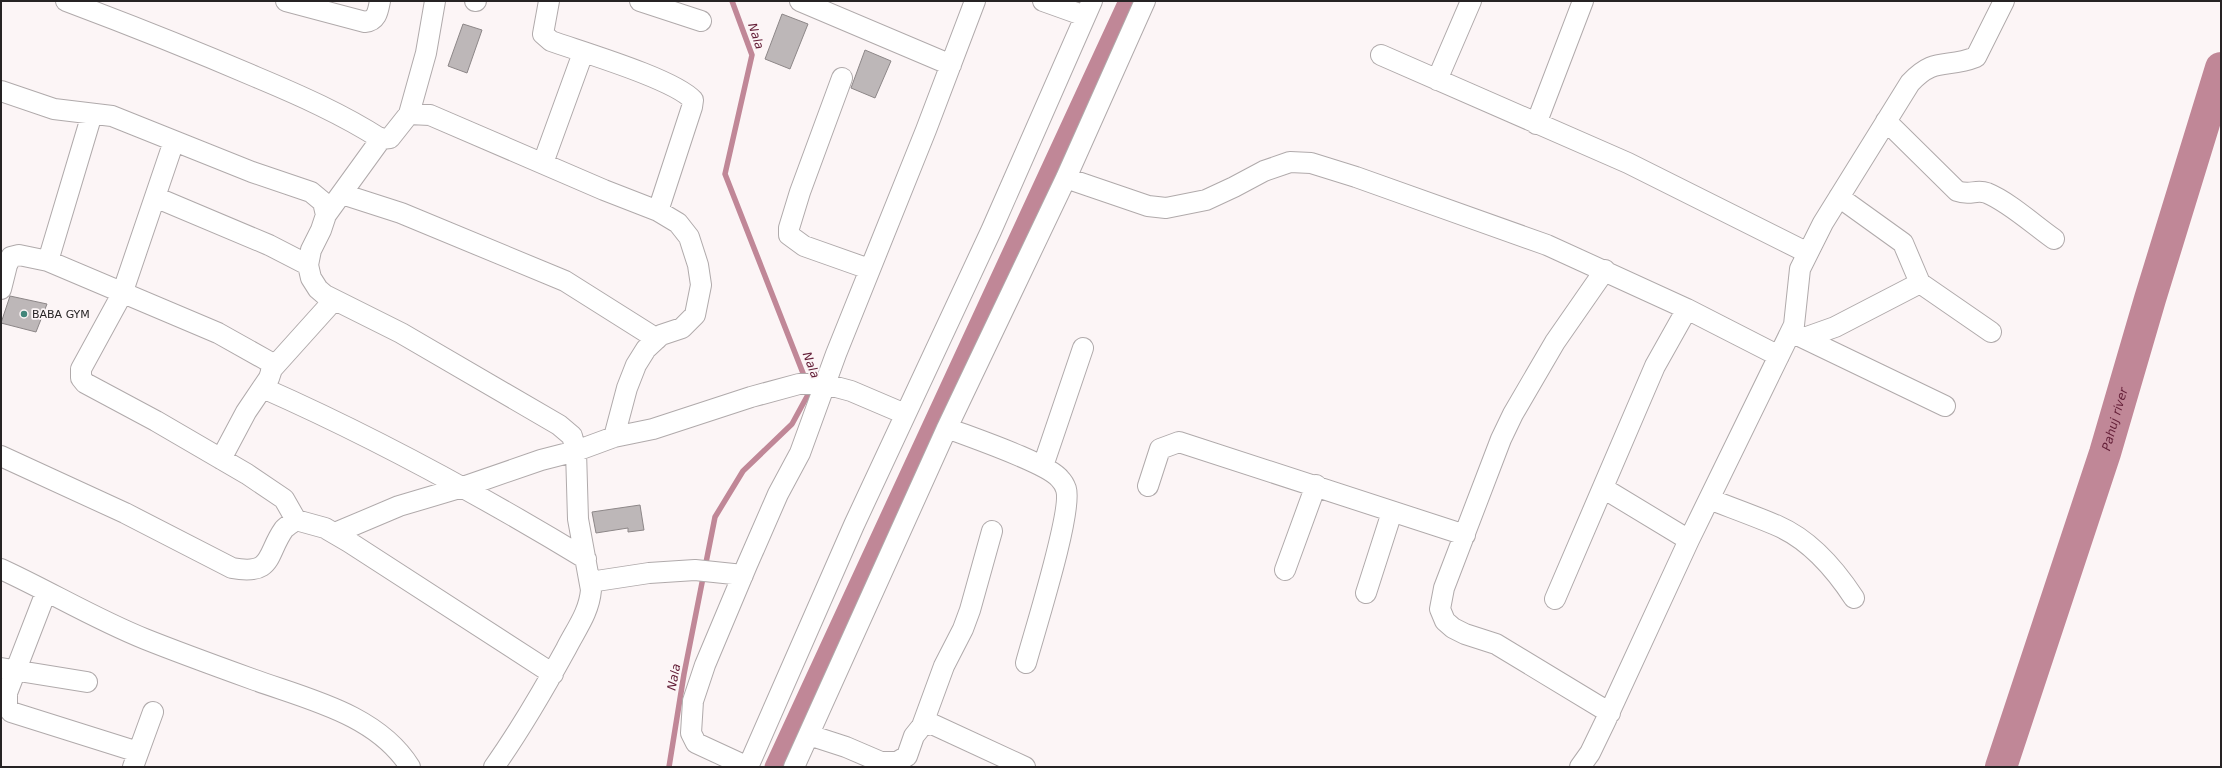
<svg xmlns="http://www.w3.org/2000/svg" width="2222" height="768" font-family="'DejaVu Sans',sans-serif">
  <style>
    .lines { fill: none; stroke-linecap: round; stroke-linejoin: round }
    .stream { stroke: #c08797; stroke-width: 5.5 }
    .canal { stroke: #c08797; stroke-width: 19 }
    .river { stroke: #c08797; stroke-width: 32 }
    .building { fill: #bdb7b8; stroke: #8d8788 }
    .minor-casing { stroke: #b0aaab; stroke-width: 22 }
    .minor { stroke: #fff; stroke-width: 20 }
    .poi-dot { fill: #42867a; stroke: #fcf5f6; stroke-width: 1.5 }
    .labels { text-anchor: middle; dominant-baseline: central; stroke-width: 3.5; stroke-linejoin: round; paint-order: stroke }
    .poi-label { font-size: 11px; fill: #262324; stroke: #fcf5f6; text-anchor: start }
    .water-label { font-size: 12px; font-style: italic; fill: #652039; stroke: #fcf5f6 }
  </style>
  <rect width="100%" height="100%" fill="#fcf5f6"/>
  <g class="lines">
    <path class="stream" d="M 669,767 L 684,674 L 715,517 L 743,471 L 792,424 L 810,391 L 725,174 L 752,55 L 732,1"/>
    <path class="canal" d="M 774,767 L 1128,1"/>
    <path class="river" id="s1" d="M 2001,767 L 2105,453 L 2150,299 L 2221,68"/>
  </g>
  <path class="building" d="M 782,14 L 808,24 L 790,69 L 765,59 Z
    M 463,24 L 482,30 L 467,73 L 448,66 Z
    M 865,50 L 891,61 L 875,98 L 851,88 Z
    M 10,296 L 47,304 L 36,332 L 1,323 Z
    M 640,505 L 644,530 L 628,532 L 628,528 L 596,533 L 592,512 Z"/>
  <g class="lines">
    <defs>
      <path id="minor" d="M 66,1 C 130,25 193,50 256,77 C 299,95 342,114 381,139 L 390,138 L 409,114 L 430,115 L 604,190 L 658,211 L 678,223 L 689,237 L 698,265 L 701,285 L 695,315 L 682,328 L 661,335 L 646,349 L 636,365 L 627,388 L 614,437
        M 286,1 L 365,22 C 377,21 378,11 380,1
        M 475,1 L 476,1
        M 549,1 L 543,34 L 551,41 C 582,52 674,79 693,100 L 692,107 L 658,211
        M 640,1 L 701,21
        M 800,1 L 951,65
        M 1043,1 L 1085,16
        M 1381,55 L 1628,163 L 1808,253
        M 842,78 L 800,192 L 789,228 L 789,235 L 804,246 L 869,269
        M 1437,80 L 1471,1
        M 1,91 L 54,109 L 112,116 L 252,172 L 311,192 L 323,202 L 326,215
        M 409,114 L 426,53 L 435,1
        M 1886,121 L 1957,191 C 1970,196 1976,189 1987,193 C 2009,202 2034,225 2054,239
        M 1536,124 L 1583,1
        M 381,139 L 326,215 L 321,230 L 311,250 L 308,265 L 311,278 L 318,289 L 325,295 L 401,333 L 559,425 L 572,436 L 576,451 L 578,519 L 591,590 C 589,613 576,629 566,649 C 544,689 521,729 494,767
        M 174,141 L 122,294 L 81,369 L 81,378 L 85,383 L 156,421 L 247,474 L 284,499 L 296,520
        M 543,163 L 583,53
        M 1066,178 L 1148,206 L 1166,208 L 1206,200 L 1234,187 L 1264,171 L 1290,162 L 1311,163 L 1356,177 L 1547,245 L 1687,309 L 1779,356
        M 342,194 L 401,213 L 565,281 L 657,339
        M 155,197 L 269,245 L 308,265
        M 1839,197 L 1903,243 L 1920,283 L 1991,332
        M 48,261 L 92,114
        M 1605,270 L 1555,342 L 1513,414 L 1501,439 L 1444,588 L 1440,609 L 1445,621 L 1453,628 L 1465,634 L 1496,644 L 1610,713
        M 1,289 L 7,265 L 11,257 L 19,255 L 48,261 L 218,333 L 268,361 L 272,369 L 269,378 L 246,412 L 221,459
        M 1791,332 L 1945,406
        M 1804,338 L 1835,327 L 1920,283
        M 272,369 L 334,300
        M 263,388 C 374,437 482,496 586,559
        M 947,428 C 970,437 1048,463 1060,479 C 1062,481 1065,486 1066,489 C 1073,511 1034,633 1026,663
        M 1,456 L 125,513 L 232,568 C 274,576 266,554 284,529 C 287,526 292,523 296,520 L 325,528 L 349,542 L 553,674
        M 1043,466 L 1083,348
        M 1148,486 L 1160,449 L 1179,442 L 1465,535
        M 1603,488 L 1689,540
        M 1709,499 C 1732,508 1755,516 1778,526 C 1810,540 1835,569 1854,598
        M 335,533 L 399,506 L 463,487 L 541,460 L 576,451 L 614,437 L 653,429 L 751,397 L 799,384 L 825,384 L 851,391 L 905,414
        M 1,569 C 49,591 95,619 145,639 C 180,653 216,666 252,679 C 307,699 377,714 410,767
        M 1285,570 L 1316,485
        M 590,582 L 649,573 L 695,570 L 743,575
        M 46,592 L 7,693 L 7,706 L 11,712 L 138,752
        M 1366,593 L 1392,512
        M 1555,599 L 1655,366 L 1687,309
        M 1,668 L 87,682
        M 922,726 L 944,666 L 963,629 L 970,610 L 992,531
        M 809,735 L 846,747 L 881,762 L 897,762 L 907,756 L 914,736 L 922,726 L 932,724 L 1025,767
        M 133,767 L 153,712
        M 748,767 L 696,743 L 691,733 L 693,701 L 705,665 L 747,565 L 778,494 L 800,453 L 836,354 L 926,130 L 975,1
        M 748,767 L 854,525 L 991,231 L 1092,1
        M 794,767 L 947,428 L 1066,178 L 1145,1
        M 1580,767 L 1590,753 L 1605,722 L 1689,540 L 1794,325 L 1800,269 L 1823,223 L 1910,83 C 1935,56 1946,69 1976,57 L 2004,1"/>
    </defs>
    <use href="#minor" class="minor-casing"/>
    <use href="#minor" class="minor"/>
  </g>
  <circle class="poi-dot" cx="24" cy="314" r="4"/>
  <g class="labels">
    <g class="poi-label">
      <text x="32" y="314">BABA GYM</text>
    </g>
    <g class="water-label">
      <text transform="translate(756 36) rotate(72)">Nala</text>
      <text transform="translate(811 365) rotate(69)">Nala</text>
      <text stroke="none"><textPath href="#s1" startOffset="366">Pahuj river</textPath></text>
      <text transform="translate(674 677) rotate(-79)">Nala</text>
    </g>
  </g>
  <rect width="2222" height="768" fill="none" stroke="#262324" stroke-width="4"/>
</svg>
